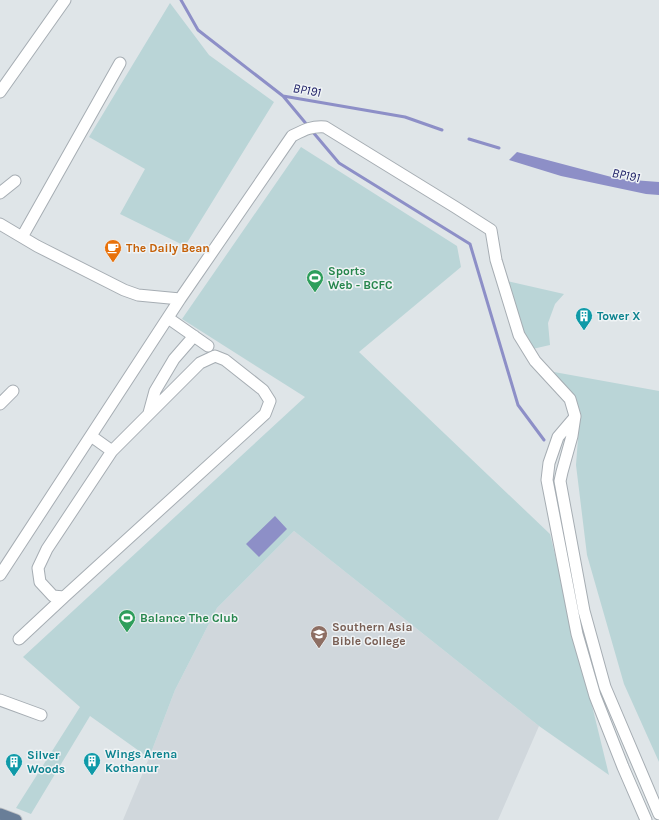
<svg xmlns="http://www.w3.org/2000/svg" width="659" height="820" font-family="Karla,sans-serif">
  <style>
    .built { fill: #d0d7dc }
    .green { fill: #bad5d7 }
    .water { fill: #8d8fc7 }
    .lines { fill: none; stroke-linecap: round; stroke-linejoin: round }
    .stream { stroke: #8d8fc7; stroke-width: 3 }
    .minor-casing { stroke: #a6adb3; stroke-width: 13 }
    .primary-casing { stroke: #bdbfc3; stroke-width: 13 }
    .minor { stroke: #fff; stroke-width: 11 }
    .primary { stroke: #697e98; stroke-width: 11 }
    .labels { text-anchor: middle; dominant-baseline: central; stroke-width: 3; stroke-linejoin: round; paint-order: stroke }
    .food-label { font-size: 12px; font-weight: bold; fill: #c56008; stroke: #eff3f5; text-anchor: start }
    .leisure-label { font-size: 12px; font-weight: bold; fill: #27864d; stroke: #eff3f5; text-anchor: start }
    .culture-label { font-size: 12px; font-weight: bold; fill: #0d838f; stroke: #eff3f5; text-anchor: start }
    .education-label { font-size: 12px; font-weight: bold; fill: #785e54; stroke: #eff3f5; text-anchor: start }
    .water-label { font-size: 13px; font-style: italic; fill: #24266a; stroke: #eff3f5 }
  </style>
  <rect width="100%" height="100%" fill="#dfe5e8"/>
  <path class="built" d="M 294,531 L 539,726 L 498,820 L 123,820 L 149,758 L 175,690 L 217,608 Z"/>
  <path class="green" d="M 170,3 L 209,55 L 274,102 L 185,246 L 120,214 L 145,169 L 89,137 Z
    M 301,147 L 457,246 L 461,267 L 359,352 L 550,534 L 609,775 L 539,726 L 294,531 L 217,608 L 175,690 L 149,758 L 90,716 L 31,814 L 16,808 L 80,707 L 23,657 L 305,397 L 182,319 Z
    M 502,280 L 564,294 L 555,304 L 548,323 L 550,345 L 528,350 Z
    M 543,370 L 659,391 L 659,762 L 624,684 L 587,555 L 576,465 L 580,412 Z"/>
  <path class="water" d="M 517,152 L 619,179 L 659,182 L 659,195 L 646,194 L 561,176 L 509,160 Z
    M 275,516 L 287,529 L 259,557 L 246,544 Z"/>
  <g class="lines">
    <path class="stream" d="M 181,0 L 198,30 L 283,96 L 405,117 L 442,130
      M 283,96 L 308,126
      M 312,131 L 339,163 L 470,244 L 518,405 L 544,440
      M 469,139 L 499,148"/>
    <defs>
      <path id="minor" d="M 0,92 L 65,0
        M 0,193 L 15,181
        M 0,224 L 37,246 L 124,290 L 138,295 L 180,299 L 292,136 C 304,130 311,126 325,127 L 455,207 L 491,230 L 496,260 L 519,335 L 535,361 L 570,399 L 575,416 L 572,436 L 562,472 L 560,481 L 584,611 L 605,687 L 659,814
        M 22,237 L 120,63
        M 168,318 L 208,346
        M 215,356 L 225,360 L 263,390 L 270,401 L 265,414 L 64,597 L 53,596 L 40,582 L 38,568 L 47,549 L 112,451 L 200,363 Z
        M 0,404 L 13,391
        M 149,413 L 155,391 L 174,359 L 194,336
        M 575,417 L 558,437 L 549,463 L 547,480 L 577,634 L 595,696 L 623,767 L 646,820
        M 91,436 L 112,451
        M 0,575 L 180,299
        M 19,639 L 64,597
        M 0,700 L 41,715"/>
      <path id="primary" d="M 0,814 L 16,820"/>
    </defs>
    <use href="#minor" class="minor-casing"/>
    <use href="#primary" class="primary-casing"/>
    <use href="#minor" class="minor"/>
    <use href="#primary" class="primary"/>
  </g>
  <defs>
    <symbol id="cafe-pin" viewBox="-11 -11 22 30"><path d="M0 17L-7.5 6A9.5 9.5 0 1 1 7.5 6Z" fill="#e8710a" stroke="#eff3f5"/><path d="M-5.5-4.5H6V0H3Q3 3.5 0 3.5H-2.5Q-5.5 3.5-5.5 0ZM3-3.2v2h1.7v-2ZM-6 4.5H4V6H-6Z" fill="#fff"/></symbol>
    <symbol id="stadium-pin" viewBox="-11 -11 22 30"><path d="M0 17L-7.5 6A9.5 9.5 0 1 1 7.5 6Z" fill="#2e9e5b" stroke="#eff3f5"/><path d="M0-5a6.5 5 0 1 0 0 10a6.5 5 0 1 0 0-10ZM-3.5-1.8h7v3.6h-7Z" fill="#fff"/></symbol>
    <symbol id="building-pin" viewBox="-11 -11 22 30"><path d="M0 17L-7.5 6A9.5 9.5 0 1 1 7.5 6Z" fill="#0f9aa8" stroke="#eff3f5"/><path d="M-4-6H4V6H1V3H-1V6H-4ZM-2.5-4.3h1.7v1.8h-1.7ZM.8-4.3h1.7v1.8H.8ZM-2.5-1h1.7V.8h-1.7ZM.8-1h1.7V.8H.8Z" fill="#fff"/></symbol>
    <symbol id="university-pin" viewBox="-11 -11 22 30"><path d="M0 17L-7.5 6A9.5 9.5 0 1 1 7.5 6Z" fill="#8d6e63" stroke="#eff3f5"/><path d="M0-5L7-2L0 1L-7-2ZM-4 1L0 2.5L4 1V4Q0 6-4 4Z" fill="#fff"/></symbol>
  </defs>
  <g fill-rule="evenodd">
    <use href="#cafe-pin" x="103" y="238" width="20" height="27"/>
    <use href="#stadium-pin" x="305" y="268" width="20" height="27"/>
    <use href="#building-pin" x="574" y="306" width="20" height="27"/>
    <use href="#stadium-pin" x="117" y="608" width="20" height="27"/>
    <use href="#university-pin" x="309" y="624" width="20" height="27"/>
    <use href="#building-pin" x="82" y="751" width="20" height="27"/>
    <use href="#building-pin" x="4" y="752" width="20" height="27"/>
  </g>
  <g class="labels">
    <g class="food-label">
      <text x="126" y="248">The Daily Bean</text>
    </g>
    <g class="leisure-label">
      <text x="328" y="271">Sports<tspan x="328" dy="14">Web - BCFC</tspan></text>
      <text x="140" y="618">Balance The Club</text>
    </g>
    <g class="culture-label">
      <text x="597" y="316">Tower X</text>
      <text x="105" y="754">Wings Arena<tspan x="105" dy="14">Kothanur</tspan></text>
      <text x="27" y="755">Silver<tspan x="27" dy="14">Woods</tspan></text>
    </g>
    <g class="education-label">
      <text x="332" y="627">Southern Asia<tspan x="332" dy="14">Bible College</tspan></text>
    </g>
    <g class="water-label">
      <text transform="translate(307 90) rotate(10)">BP191</text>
      <text transform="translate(626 175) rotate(11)">BP191</text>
    </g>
  </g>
</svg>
